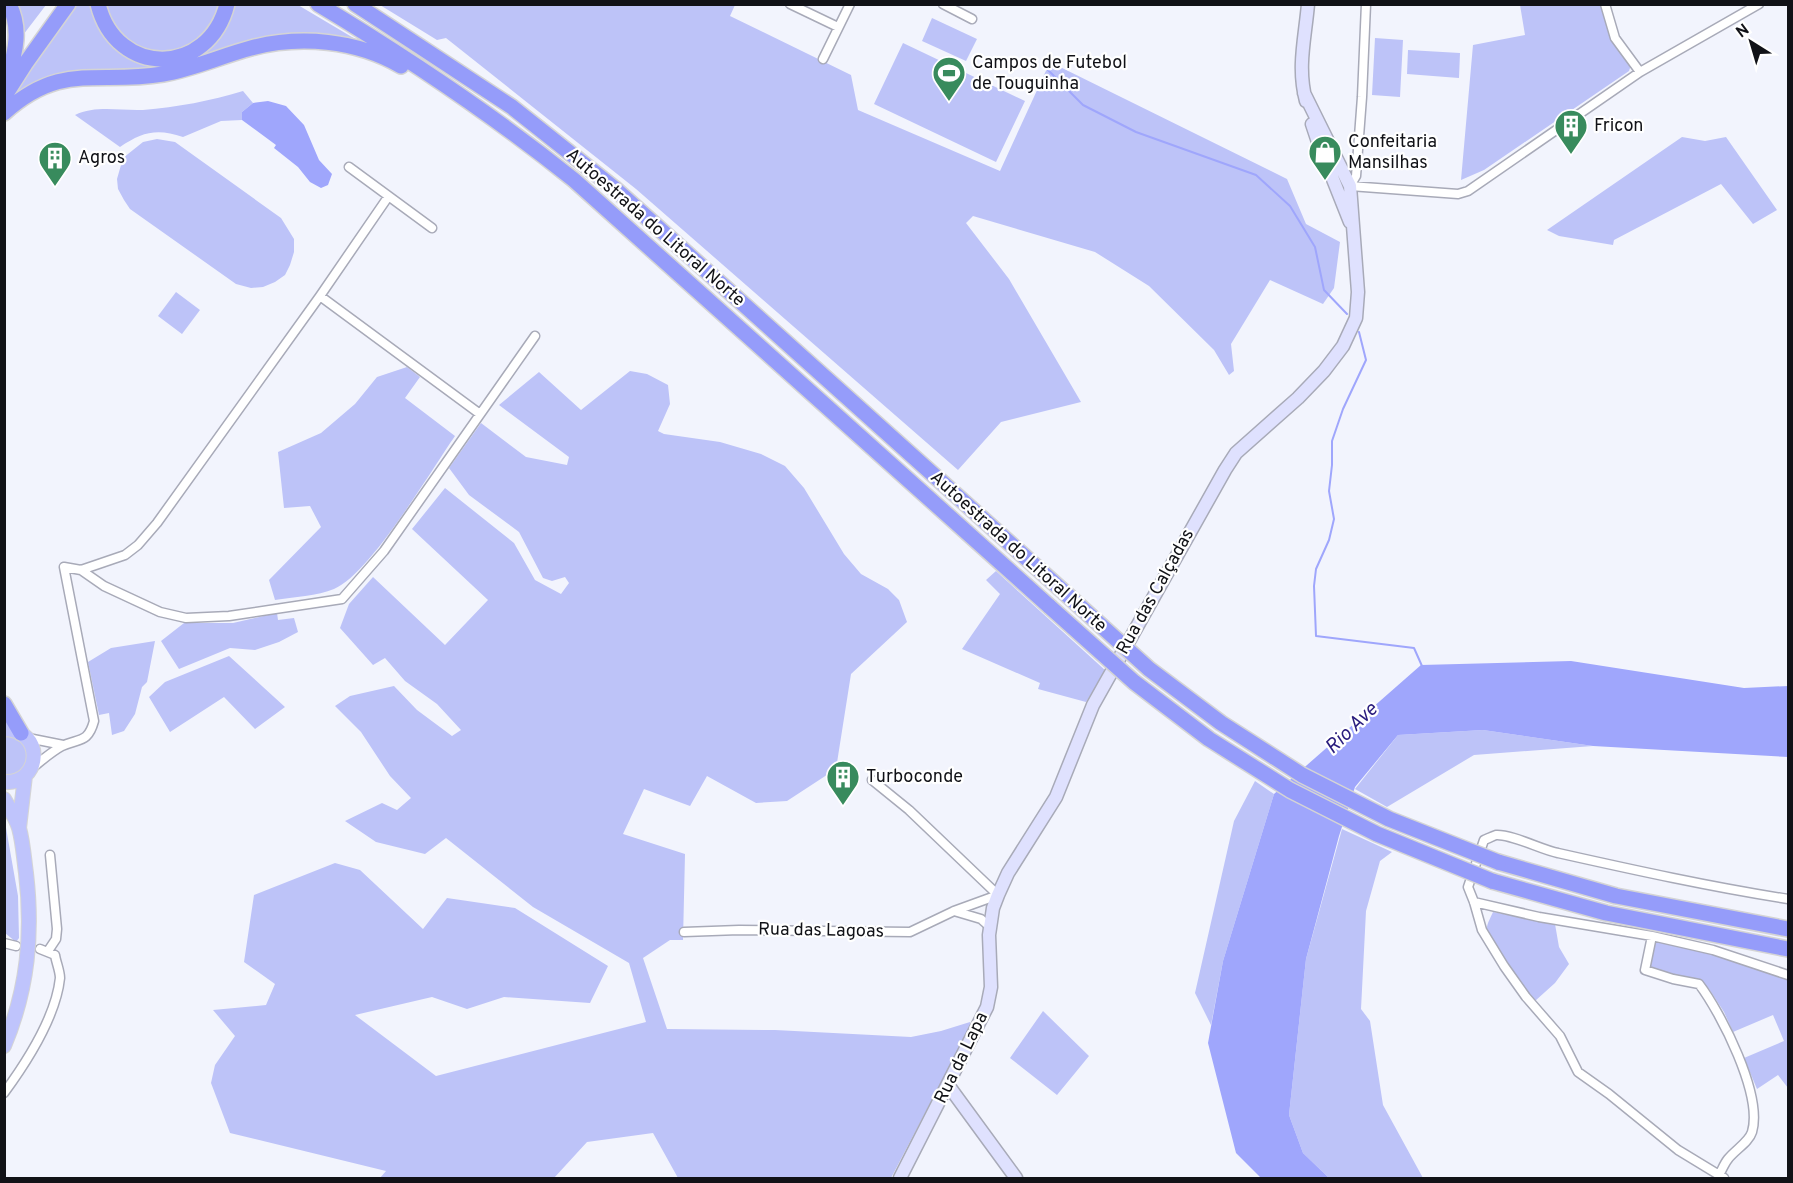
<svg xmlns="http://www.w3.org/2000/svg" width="1793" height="1183" font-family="Overpass,sans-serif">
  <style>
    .green { fill: #bdc3f8 }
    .water { fill: #9fa6fc }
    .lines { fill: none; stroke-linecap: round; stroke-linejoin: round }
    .stream { stroke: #9fa6fc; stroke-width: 2 }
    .minor-casing { stroke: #a8aab8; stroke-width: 11 }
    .secondary-casing { stroke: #a8aab8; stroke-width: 15 }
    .primary-casing { stroke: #d4d4d5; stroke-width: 16 }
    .motorway-casing { stroke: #d4d4d5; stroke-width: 18 }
    .minor { stroke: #fff; stroke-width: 8 }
    .secondary { stroke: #dfe1fe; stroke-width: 12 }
    .primary { stroke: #bfc4fc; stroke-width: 14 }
    .motorway { stroke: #959cfa; stroke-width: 15 }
    .motorway-bridge-casing { stroke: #d4d4d5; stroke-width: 18; stroke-linecap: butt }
    .motorway-bridge { stroke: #959cfa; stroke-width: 15 }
    .labels { text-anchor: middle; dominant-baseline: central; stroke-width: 4.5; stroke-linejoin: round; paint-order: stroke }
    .poi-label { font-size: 18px; fill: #111217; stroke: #fff; text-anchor: start }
    .street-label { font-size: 18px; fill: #111217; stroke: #fff }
    .water-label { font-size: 20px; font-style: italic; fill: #291c7d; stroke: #fff }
  </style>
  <rect width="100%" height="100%" fill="#f2f4fd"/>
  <path class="green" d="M 15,5 L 46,5 L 20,39 Z
    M 75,5 L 94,5 L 118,48 L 181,60 L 229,5 L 298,5 L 362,43 L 307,35 L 159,70 L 81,72 L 5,105 Z
    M 104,5 L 219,5 C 202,55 148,71 114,26 C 109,20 107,12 104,5 Z
    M 380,5 L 735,5 L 730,16 L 851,75 L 858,110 L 1000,171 L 1050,62 L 1287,179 L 1306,224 L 1340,242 L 1334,288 L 1323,304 L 1270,280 L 1231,344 L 1234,371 L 1229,375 L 1214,350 L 1149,286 L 1095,252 L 973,216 L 966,223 L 1009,279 L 1081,402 L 1001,422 L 958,470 L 636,189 L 446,38 L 437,40 Z
    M 1520,5 L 1601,5 L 1613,40 L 1631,65 L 1629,71 L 1484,170 L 1461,180 L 1473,45 L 1525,35 Z
    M 932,18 L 977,39 L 966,61 L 922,41 Z
    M 1375,38 L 1403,40 L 1400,97 L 1372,95 Z
    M 903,43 L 1025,101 L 996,162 L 874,104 Z
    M 1408,50 L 1460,53 L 1459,78 L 1407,74 Z
    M 243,91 L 253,103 L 242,112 L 242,120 L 221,121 L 183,137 C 157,128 142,132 120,147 L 75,115 C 96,105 120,111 143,110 C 177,107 211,101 243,91 Z
    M 1682,137 L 1705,141 L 1726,137 L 1777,210 L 1753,224 L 1721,184 L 1614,240 L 1613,245 L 1559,236 L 1547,230 Z
    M 157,139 L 175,142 L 281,218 L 294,239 L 294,252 L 290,265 L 285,275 L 275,282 L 263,287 L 251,288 L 236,284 L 130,209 L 124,200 L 118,189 L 117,179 L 123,158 L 143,142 Z
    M 176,292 L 200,310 L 182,334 L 158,316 Z
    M 407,367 L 420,377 L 405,398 L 455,436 C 430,472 370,574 334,589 C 318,596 293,597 275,600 L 269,580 L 321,527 L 310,506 L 284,508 L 278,452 L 321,433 L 355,404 L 377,377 Z
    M 630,371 L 647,374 L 668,385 L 670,404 L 658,431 L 664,434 L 720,442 L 761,454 L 785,466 L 804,488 L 844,554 L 861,574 L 888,589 L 899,600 L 907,622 L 851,674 L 836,769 L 787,801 L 756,803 L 707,776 L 690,806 L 644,789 L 623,834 L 685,854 L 683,940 L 670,940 L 643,958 L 667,1029 L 775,1030 L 911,1037 L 941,1031 L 970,1022 L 970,1027 L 891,1178 L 678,1178 L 653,1133 L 587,1142 L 554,1178 L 380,1178 L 386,1171 L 230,1133 L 211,1083 L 215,1065 L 235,1036 L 213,1010 L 266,1005 L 275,984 L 244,962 L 254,895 L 335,863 L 360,870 L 423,929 L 447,898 L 515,908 L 608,966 L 590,1003 L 504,997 L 467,1009 L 432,997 L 355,1015 L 436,1076 L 646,1022 L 629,963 L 533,907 L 446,838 L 425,854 L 376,842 L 345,821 L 382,803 L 397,810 L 411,798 L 390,776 L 361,732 L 335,706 L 350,696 L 394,686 L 417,710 L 452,736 L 461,730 L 437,704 L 405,681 L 385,658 L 373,665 L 340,628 L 349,604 L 373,577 L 445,645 L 488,600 L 412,529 L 445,488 L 514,543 L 535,580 L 561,594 L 569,583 L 565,577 L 552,581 L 543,578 L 519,532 L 469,495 L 449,468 L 481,423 L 526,457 L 567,465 L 569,457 L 499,405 L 539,372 L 581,410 Z
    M 996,571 L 1106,671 L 1086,702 L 1038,689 L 1040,683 L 962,649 L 1000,594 L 986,580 Z
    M 277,613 L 278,620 L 294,618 L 298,632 L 279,642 L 255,650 L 230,648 L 179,669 L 161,641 L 184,623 L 233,623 Z
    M 155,641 L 147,682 L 142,687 L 135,714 L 124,731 L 112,735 L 109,713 L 99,715 L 88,662 L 111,648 Z
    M 229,656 L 285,707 L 255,729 L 224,697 L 170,732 L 149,697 L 165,682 Z
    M 1483,730 L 1593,746 L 1474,755 L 1387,807 L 1355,789 L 1398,735 Z
    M 4,734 L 21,739 C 33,759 28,773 5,776 Z
    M 1255,781 L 1274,794 L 1223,961 L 1211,1025 L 1195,993 L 1234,821 Z
    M 5,822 L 18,896 L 19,938 L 16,942 L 5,933 Z
    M 1342,829 L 1392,852 L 1380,861 L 1366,911 L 1361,1009 L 1370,1021 L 1383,1105 L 1423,1178 L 1329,1178 L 1303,1153 L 1289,1115 L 1306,959 Z
    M 1493,912 L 1555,924 L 1559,947 L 1569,964 L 1555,983 L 1535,1001 C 1525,987 1488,944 1487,930 C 1486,925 1491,917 1493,912 Z
    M 1657,940 L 1708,951 L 1788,980 L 1788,1088 L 1778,1075 L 1757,1089 L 1744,1058 L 1784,1041 L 1773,1015 L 1733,1032 L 1724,1012 L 1709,989 L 1699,981 L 1673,977 L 1652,969 L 1649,961 L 1653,943 Z
    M 1043,1011 L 1089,1056 L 1057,1095 L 1010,1058 Z"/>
  <path class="water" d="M 268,101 L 286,106 L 304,125 L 319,160 L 332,174 L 328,185 L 321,188 L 310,182 L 298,167 L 274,148 L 276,145 L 242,120 L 242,112 L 253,103 Z
    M 1571,661 L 1744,688 L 1788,686 L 1788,757 L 1593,746 L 1483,730 L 1398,735 L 1355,787 L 1339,836 L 1306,959 L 1289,1115 L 1303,1153 L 1329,1178 L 1261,1178 L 1236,1153 L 1208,1043 L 1223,961 L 1274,794 L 1421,665 Z"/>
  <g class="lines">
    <path class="stream" d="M 1043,65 L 1083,105 L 1136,132 L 1256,175 L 1290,206 L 1315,247 L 1324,290 L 1347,314
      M 1359,332 L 1366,360 L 1343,409 L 1332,441 L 1332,465 L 1329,491 L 1334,519 L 1329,540 L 1316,569 L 1314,586 L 1316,636 L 1414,648 L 1422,666"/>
    <defs>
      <path id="minor" d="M 790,4 L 838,27
        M 943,4 L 972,19
        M 1366,4 L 1362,97 L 1356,176 L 1350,186 L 1458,194 L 1468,191 L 1640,72 L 1759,4
        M 1605,4 L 1615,38 L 1640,72
        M 823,59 L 850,4
        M 349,167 L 432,228
        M 320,296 L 480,414
        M 81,570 L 104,586 L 160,612 L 186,618 L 229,616 L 342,599 L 384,551 L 535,336
        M 28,738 L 63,745
        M 31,769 C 41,761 51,752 62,746 C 80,738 88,743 94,721 L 64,567 L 81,570 L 125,555 L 138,545 L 157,523 L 320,296 L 388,197
        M 1474,902 L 1539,917 L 1652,936 L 1713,950 L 1788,975
        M 954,911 L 981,919 L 990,927
        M 684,932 L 739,930 L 910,932 L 954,911 L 998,895 L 909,810 L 872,780
        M 1652,936 L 1645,970 L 1673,979 L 1699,984 C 1721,1013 1763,1095 1752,1132 C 1749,1142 1735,1150 1728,1159 C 1724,1164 1722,1170 1719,1175
        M 4,943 L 16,946
        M 48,951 L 56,939 L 57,929 L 50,855
        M 4,1093 C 26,1063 56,1016 60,978 C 60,971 56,962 55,955 L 40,949
        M 1724,1178 L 1678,1150 L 1609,1094 L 1578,1072 L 1560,1036 L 1526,997 L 1504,966 L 1482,930 L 1474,902 L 1468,887 L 1484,840 C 1487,839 1493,836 1496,835 C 1512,834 1542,850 1558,853 C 1634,870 1711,887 1788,899"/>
      <path id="secondary" d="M 1306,101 C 1297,67 1305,39 1308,4
        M 1312,124 L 1317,139 L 1350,222
        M 948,1085 L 1016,1178
        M 900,1178 L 987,1007 L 991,987 L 989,935 L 993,908 L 998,895 L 1008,873 L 1056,797 L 1093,705 L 1225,470 L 1236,453 L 1298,398 L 1324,371 L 1343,346 L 1356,318 L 1358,292 L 1350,186 L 1304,93"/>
      <path id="primary" d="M 4,729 C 46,730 41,785 4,782
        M 4,799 C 9,808 16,818 19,828 C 23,842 24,859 26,873 C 33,933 28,989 4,1046
        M 19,828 L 25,776"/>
      <path id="motorway" d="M 98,4 C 116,78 209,77 227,4
        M 318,4 C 408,58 493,115 574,180 L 1050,607
        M 355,4 L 512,107 L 614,188 L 1064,592
        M 8,75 C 16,51 21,28 9,4
        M 4,97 L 25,64 L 68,4
        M 4,113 C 62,61 97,85 163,74 C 193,69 221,56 251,48 C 300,35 356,40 401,66
        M 4,704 L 21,733
        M 1498,862 L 1616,896 L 1788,929
        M 1492,881 L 1606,913 L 1788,949"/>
    </defs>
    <use href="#minor" class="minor-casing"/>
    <use href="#secondary" class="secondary-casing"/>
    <use href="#primary" class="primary-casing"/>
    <use href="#motorway" class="motorway-casing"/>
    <use href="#minor" class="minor"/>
    <use href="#secondary" class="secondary"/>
    <use href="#primary" class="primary"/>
    <use href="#motorway" class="motorway"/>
    <defs>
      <path id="motorway-bridge" d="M 1064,592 L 1149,669 L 1221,723 L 1302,775 L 1389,819 L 1498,862
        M 1050,607 L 1134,682 L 1209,739 L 1290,790 L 1377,834 L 1492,881"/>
    </defs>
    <use href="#motorway-bridge" class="motorway-bridge-casing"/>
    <use href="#motorway-bridge" class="motorway-bridge"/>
  </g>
  <defs>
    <symbol id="stadium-pin" viewBox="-11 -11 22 30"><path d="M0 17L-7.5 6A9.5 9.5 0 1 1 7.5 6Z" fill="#388b5d" stroke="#fff"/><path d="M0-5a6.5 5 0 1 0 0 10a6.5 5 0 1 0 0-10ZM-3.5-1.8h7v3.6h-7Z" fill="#fff"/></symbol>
    <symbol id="building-pin" viewBox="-11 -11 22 30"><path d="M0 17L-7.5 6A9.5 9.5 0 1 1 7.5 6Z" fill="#388b5d" stroke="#fff"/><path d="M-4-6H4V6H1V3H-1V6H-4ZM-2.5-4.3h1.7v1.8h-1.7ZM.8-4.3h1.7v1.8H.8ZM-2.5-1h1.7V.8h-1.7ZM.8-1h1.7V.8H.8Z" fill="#fff"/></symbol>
    <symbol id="shop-pin" viewBox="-11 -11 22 30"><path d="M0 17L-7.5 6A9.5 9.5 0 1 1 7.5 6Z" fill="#388b5d" stroke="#fff"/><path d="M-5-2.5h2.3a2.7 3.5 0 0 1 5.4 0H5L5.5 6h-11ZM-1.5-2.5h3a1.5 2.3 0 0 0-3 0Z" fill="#fff"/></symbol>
  </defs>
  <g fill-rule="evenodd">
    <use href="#stadium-pin" x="930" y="54" width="38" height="52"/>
    <use href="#building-pin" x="1552" y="107" width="38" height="52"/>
    <use href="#shop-pin" x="1306" y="133" width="38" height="52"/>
    <use href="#building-pin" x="36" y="139" width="38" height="52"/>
    <use href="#building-pin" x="824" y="758" width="38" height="52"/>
  </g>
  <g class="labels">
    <g class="poi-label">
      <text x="972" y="63">Campos de Futebol<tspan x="972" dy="21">de Touguinha</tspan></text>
      <text x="1594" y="126">Fricon</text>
      <text x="1348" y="142">Confeitaria<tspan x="1348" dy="21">Mansilhas</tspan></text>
      <text x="78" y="158">Agros</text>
      <text x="866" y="777">Turboconde</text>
    </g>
    <g class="street-label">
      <text transform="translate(655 228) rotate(41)">Autoestrada do Litoral Norte</text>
      <text transform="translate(1018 552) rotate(42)">Autoestrada do Litoral Norte</text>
      <text transform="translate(1156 592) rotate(-61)">Rua das Calçadas</text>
      <text transform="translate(821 931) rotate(1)">Rua das Lagoas</text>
      <text transform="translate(962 1058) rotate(-64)">Rua da Lapa</text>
    </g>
    <g class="water-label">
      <text transform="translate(1352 729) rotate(-44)">Rio Ave</text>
    </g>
  </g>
  <rect width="1793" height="1183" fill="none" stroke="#111217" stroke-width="12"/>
  <g transform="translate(1751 42) rotate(323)" stroke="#ffffff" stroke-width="4.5" paint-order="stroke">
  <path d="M0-4.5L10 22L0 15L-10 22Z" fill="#111217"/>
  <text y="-9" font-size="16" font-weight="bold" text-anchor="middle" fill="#111217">N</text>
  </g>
</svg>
